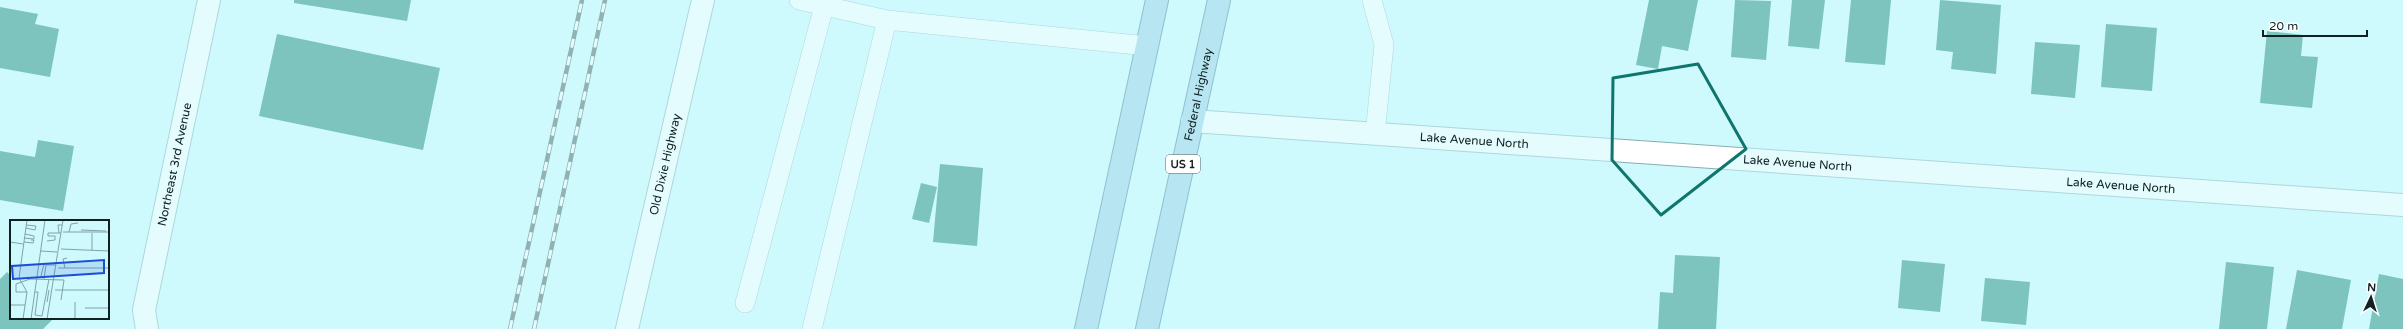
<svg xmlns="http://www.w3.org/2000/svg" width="2403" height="329" font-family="'Varela Round',sans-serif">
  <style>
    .building { fill: #1b8172 }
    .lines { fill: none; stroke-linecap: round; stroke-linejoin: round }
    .lane-casing { stroke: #86aeb2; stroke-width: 20 }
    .street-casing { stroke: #86aeb2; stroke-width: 24 }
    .secondary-casing { stroke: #86aeb2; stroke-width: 24 }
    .primary-casing { stroke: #407d95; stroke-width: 24 }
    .lane { stroke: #fff; stroke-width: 19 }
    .street { stroke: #fff; stroke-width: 22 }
    .secondary { stroke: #fff; stroke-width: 22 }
    .primary { stroke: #9ccfe4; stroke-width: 22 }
    .rail-casing { stroke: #445c5e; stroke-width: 4.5 }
    .rail { stroke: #fff; stroke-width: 3; stroke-dasharray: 9; stroke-linecap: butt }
    .marked { fill: none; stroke: #0f766e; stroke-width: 3; stroke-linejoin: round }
    .labels { text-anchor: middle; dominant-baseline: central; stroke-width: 4; stroke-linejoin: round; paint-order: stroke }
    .shield { fill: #fff; stroke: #586465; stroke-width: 1 }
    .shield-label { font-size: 11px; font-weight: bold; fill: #112123 }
    .street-label { font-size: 12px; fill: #112123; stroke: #fff }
    .inset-road { fill: none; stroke: #82a3a6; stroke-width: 1 }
    .view { fill: #1d4ed8; fill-opacity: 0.15; stroke: #1d4ed8; stroke-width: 2 }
    .inset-edge { fill: none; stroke: #112123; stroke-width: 2 }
  </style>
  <rect width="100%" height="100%" fill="#cef9fd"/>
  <path class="building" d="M 294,0 L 411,0 L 407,21 L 294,3 Z
    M 1649,0 L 1698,0 L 1688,51 L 1662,46 L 1658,69 L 1636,65 Z
    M 1735,0 L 1771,1 L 1766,60 L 1731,57 Z
    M 1792,0 L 1825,0 L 1819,49 L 1788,46 Z
    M 1851,0 L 1891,0 L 1885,65 L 1845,62 Z
    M 1940,0 L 2001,5 L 1996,74 L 1951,69 L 1953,52 L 1936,50 Z
    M 0,7 L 38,14 L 35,24 L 59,29 L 50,77 L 0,68 Z
    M 2106,24 L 2157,28 L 2152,91 L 2101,87 Z
    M 2267,31 L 2303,35 L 2301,56 L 2318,57 L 2312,108 L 2260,103 Z
    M 277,34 L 440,68 L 423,150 L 259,116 Z
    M 2035,42 L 2080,45 L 2075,98 L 2031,94 Z
    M 38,140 L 74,146 L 63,211 L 0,200 L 0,151 L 35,157 Z
    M 940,164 L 983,168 L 977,246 L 933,242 Z
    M 921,183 L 937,187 L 929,223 L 912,219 Z
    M 1675,255 L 1720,257 L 1716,329 L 1658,329 L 1660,292 L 1673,293 Z
    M 1902,260 L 1945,264 L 1940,312 L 1898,308 Z
    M 2226,262 L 2274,267 L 2267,329 L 2219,329 Z
    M 2297,270 L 2351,280 L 2342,329 L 2286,329 Z
    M 7,272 L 11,276 L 11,318 L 51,318 L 52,320 L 43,329 L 0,329 L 0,279 Z
    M 2379,274 L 2403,279 L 2403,329 L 2369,329 Z
    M 1985,278 L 2030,282 L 2026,325 L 1981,321 Z"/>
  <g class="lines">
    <defs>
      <path id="lane" d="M 799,0 L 887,20
        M 1372,0 L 1384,45 L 1375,134
        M 745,303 L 824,6
        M 812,329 L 887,20 L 1147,46"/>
      <g id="street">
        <path id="s1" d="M 1192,121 L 2403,205"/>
        <path id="s2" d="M 147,329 L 144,310 L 209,0"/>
      </g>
      <g id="secondary">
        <path id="s3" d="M 627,329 L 703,0"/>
      </g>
      <g id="primary">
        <path d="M 1086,329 L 1157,0"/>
        <path id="s4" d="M 1147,329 L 1219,0"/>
      </g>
    </defs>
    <use href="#lane" class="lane-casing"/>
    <use href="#street" class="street-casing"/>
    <use href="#secondary" class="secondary-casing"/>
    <use href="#primary" class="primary-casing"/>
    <use href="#lane" class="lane"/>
    <use href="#street" class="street"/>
    <use href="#secondary" class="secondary"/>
    <use href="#primary" class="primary"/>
    <defs>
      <path id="rail" d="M 510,329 L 582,0
        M 534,329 L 605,0"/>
    </defs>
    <use href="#rail" class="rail-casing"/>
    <use href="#rail" class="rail"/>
  </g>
  <path d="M0 0H2403V329H0ZM 1698,64 L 1746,149 L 1661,215 L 1612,160 L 1613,78 Z" fill="#cef9fd" fill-opacity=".55" fill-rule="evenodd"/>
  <path class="marked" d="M 1698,64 L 1746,149 L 1661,215 L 1612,160 L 1613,78 Z"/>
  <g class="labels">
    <rect class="shield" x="1166" y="155" width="34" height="18" rx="3"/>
    <g class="shield-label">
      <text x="1183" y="164">US 1</text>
    </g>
    <g class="street-label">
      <text stroke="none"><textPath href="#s4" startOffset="240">Federal Highway</textPath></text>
      <text stroke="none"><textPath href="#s1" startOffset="283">Lake Avenue North</textPath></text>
      <text stroke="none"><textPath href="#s1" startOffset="607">Lake Avenue North</textPath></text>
      <text stroke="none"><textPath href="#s2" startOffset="168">Northeast 3rd Avenue</textPath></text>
      <text stroke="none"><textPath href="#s3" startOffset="169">Old Dixie Highway</textPath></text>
      <text stroke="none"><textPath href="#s1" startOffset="931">Lake Avenue North</textPath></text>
    </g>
  </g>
  <g transform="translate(10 220)">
    <rect width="99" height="99" fill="#cef9fd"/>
    <path class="inset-road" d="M 16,8 L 25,10 L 26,6 L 16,5M 71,10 L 96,11M 53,12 L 99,12M 59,12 L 61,4 L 68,3M 49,13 L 48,5 L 52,5M 82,13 L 82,30M 14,18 L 24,19 L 24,16 L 15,14M 37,21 L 45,20 L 45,16 L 38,16 L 38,13 L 51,13M 0,22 L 13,24M 14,22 L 23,23 L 24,20 L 21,20M 51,29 L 99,31M 31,31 L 47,32M 48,48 L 99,48M 55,48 L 53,39 L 57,38M 31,56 L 34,44M 34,59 L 36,45 L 45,45M 6,64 L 20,59 L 54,60 L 51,80M 6,64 L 6,72 L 17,72M 45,70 L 99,70M 25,72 L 28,72 L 25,95 L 32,96 L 39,59M 37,82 L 39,70M 0,85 L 15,85M 75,88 L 99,88M 13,99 L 17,72 L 9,58 L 17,0M 21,99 L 35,0M 37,99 L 53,0M 65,99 L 65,82"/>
    <path class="view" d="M 94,40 L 94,53 L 3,59 L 2,46 Z"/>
    <rect width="99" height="99" class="inset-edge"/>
  </g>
  <g transform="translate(2371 297) rotate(4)" stroke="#ffffff" stroke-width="3" paint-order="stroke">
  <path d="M0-3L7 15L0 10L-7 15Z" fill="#112123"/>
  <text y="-6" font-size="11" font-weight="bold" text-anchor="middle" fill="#112123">N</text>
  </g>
  <path d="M2263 30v6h104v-6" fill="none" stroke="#112123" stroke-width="2"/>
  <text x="2269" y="30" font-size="12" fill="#112123" stroke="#ffffff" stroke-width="3" paint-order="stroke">20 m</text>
</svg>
